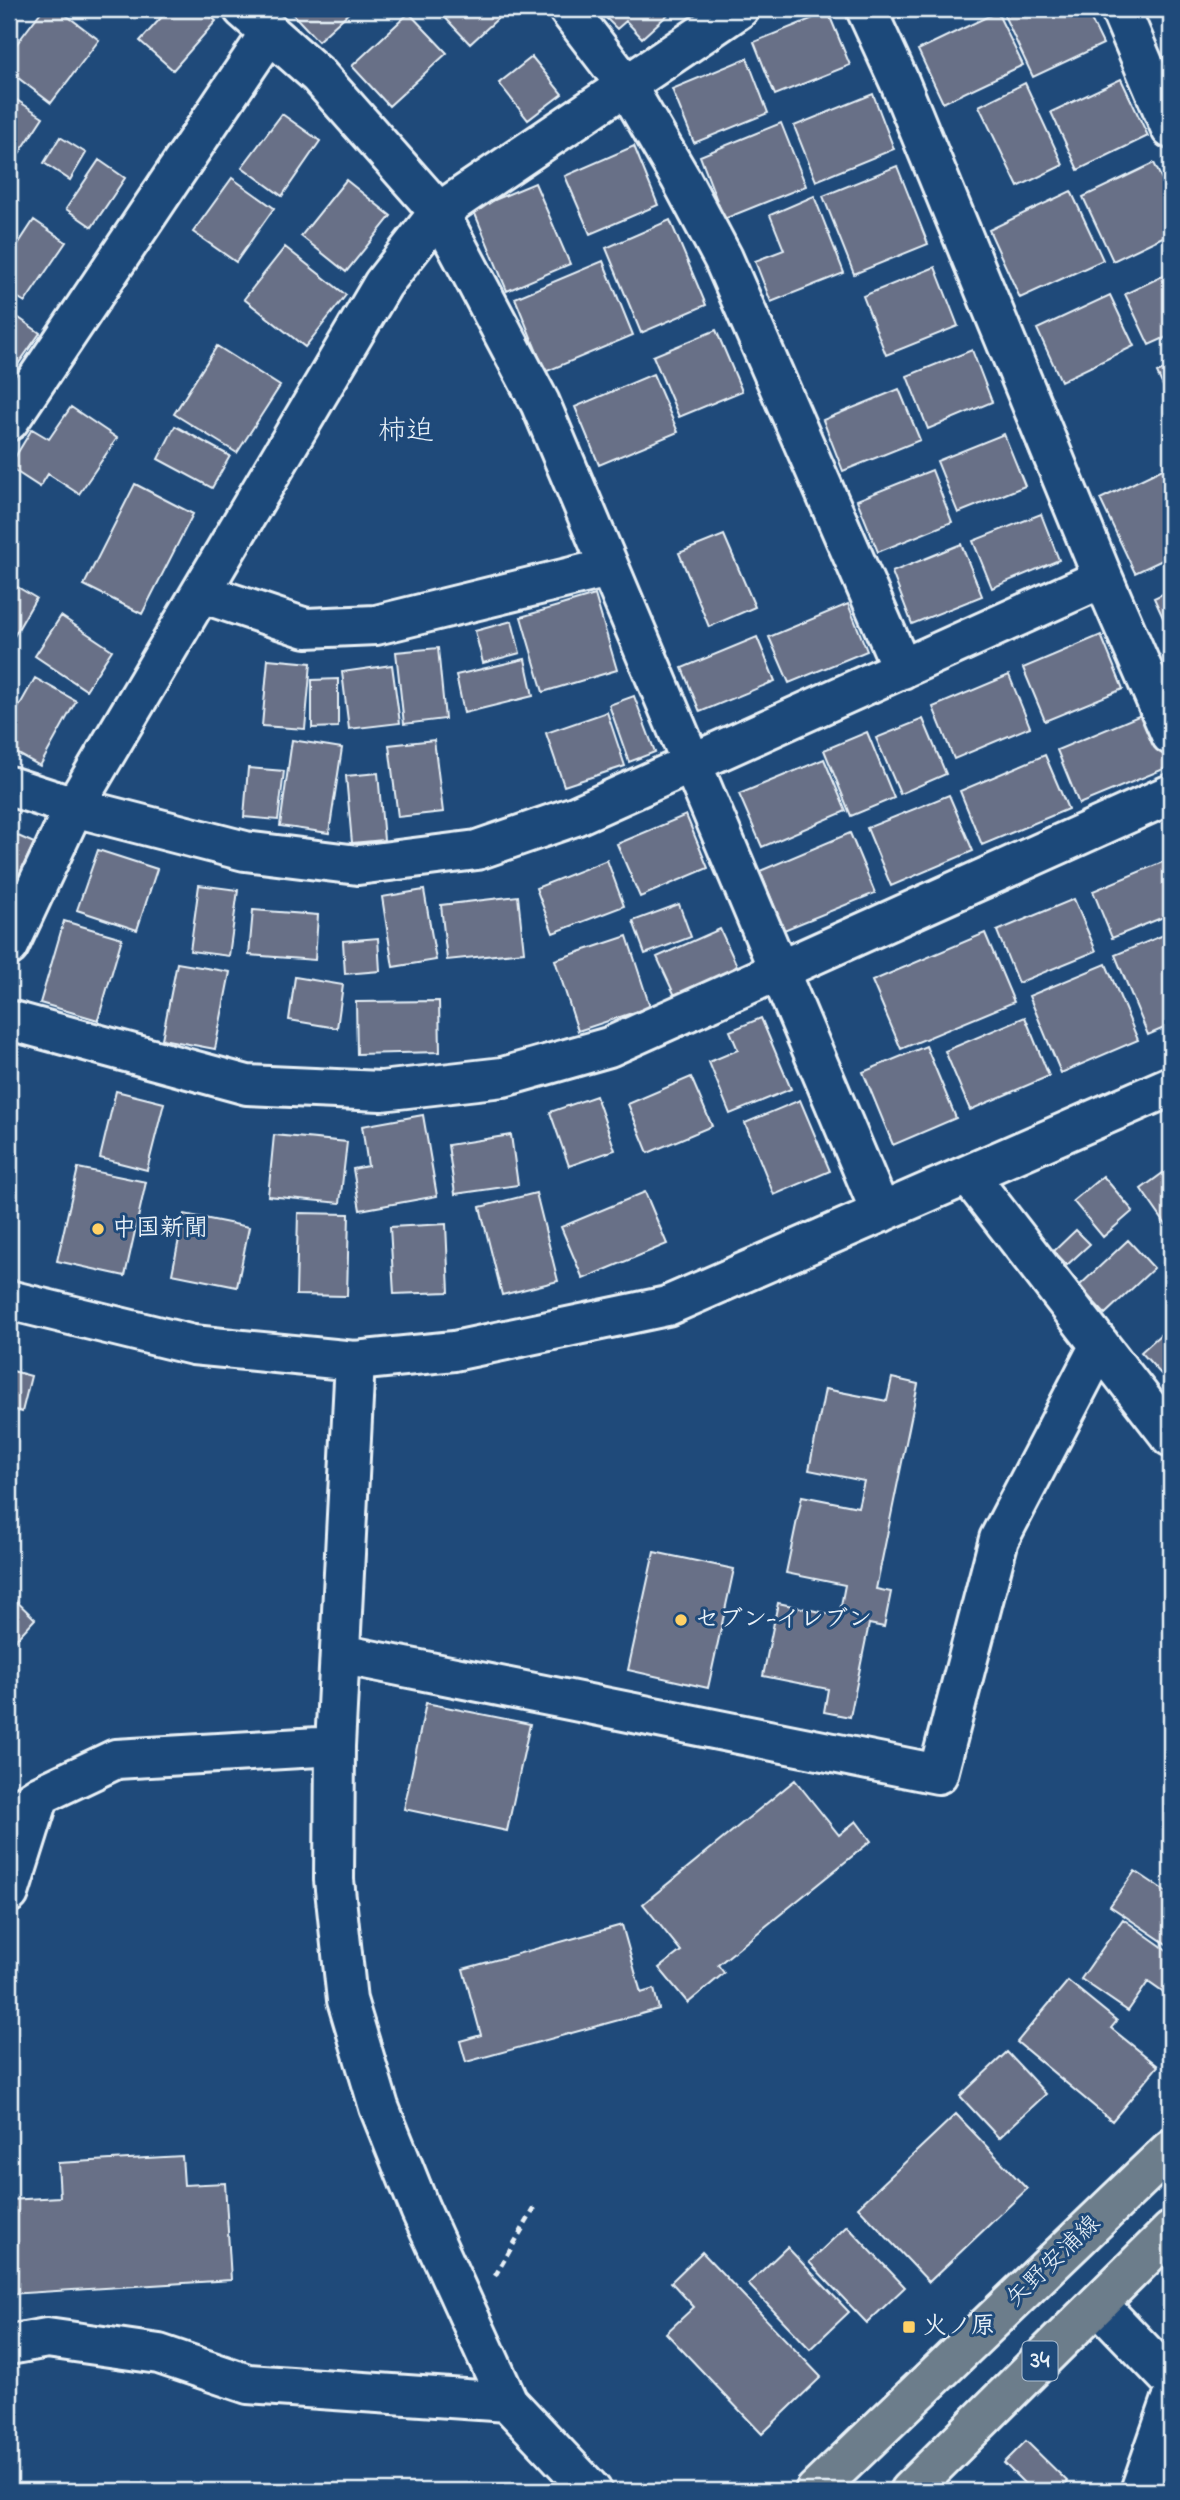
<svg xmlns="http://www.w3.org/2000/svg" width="1180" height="2500" font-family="'Indie Flower','Klee One',sans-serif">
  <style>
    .building { fill: #677087; stroke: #e8f1f8; stroke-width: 2 }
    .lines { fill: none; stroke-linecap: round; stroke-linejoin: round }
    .minor-casing { stroke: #e8f1f8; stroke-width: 44 }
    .major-casing { stroke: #e8f1f8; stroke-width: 44 }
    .path { stroke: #e8f1f8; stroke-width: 4.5; stroke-dasharray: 7 5; stroke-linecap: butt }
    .minor { stroke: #1f4a7a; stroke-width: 38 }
    .major { stroke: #6c7d8b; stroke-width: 38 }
    .poi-dot { fill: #ffd166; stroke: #1f4a7a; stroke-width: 2.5 }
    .labels { text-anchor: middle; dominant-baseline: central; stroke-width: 6; stroke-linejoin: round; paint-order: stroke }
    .shield { fill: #1f4a7a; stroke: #acbfd2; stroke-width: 2 }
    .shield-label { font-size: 23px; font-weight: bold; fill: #e8f1f8 }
    .poi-label { font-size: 24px; font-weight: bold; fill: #e8f1f8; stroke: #1f4a7a; text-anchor: start }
    .street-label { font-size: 24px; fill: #e8f1f8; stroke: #1f4a7a }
    .quarter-label { font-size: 28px; fill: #e8f1f8; stroke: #1f4a7a }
  </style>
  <rect width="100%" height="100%" fill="#1f4a7a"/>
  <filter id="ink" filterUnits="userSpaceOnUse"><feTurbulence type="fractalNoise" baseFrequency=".0143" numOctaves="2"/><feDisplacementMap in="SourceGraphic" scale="14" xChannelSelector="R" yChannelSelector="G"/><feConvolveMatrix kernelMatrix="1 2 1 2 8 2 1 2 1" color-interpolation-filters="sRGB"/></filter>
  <g filter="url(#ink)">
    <path class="building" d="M 43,9 L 58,9 L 99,40 L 51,103 L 9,71 L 9,54 Z
      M 169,9 L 201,9 L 216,21 L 173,70 L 140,41 Z
      M 288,9 L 353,9 L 318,41 Z
      M 437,9 L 508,9 L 470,44 Z
      M 597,9 L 674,9 L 642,38 L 626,21 L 617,29 Z
      M 890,9 L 918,9 L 895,19 Z
      M 1001,9 L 1086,9 L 1103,44 L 1033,77 Z
      M 828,12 L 850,65 L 775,95 L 754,42 Z
      M 997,12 L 1023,65 L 943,103 L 918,50 Z
      M 409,13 L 447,53 L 389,106 L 352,66 Z
      M 532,57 L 562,94 L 528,120 L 499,83 Z
      M 747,58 L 768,113 L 694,143 L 672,89 Z
      M 1121,79 L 1148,136 L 1078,170 L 1051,112 Z
      M 1025,83 L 1063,165 L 1018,187 L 979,106 Z
      M 873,94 L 894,149 L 816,181 L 794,126 Z
      M 9,95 L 43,117 L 9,169 Z
      M 282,114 L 320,141 L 282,196 L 242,167 Z
      M 781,123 L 806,186 L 724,219 L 700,156 Z
      M 60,137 L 86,153 L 70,180 L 44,163 Z
      M 634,146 L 658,205 L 590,234 L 565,176 Z
      M 99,160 L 125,178 L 92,227 L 66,209 Z
      M 1154,163 L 1171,198 L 1171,233 L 1113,261 L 1083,197 Z
      M 897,166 L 928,244 L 854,274 L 823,196 Z
      M 232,178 L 274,208 L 236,262 L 193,232 Z
      M 346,180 L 391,216 L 346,272 L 301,236 Z
      M 535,183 L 570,264 L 507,291 L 473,209 Z
      M 1071,191 L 1103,260 L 1020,298 L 989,230 Z
      M 814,196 L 844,273 L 771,302 L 755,261 L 784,250 L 770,215 Z
      M 34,220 L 66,242 L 25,302 L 9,292 L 9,258 Z
      M 670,220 L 706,305 L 641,333 L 606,248 Z
      M 285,247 L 346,295 L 305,347 L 244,299 Z
      M 603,261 L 633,335 L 545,372 L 515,298 Z
      M 935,267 L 958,326 L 886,355 L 863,296 Z
      M 1171,272 L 1171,335 L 1149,345 L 1125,294 Z
      M 1110,295 L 1134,346 L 1061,381 L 1037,329 Z
      M 9,311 L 40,333 L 9,377 Z
      M 716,330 L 742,391 L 679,417 L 653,356 Z
      M 217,346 L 280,386 L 237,453 L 174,414 Z
      M 972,350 L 992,402 L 928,429 L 907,376 Z
      M 1171,367 L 1171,403 L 1157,373 Z
      M 653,374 L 678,432 L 599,465 L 575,407 Z
      M 899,389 L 920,440 L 843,471 L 823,420 Z
      M 71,407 L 117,438 L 79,494 L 48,474 L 40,487 L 9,467 L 32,429 L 49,439 Z
      M 175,426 L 230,456 L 212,488 L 158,459 Z
      M 1004,434 L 1025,486 L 958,513 L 937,461 Z
      M 1171,465 L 1171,556 L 1135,573 L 1100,499 Z
      M 932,470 L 952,522 L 878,552 L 857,500 Z
      M 135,484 L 193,514 L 142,614 L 84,585 Z
      M 1041,514 L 1059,560 L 992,588 L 973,541 Z
      M 724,535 L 755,607 L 709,627 L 679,553 Z
      M 961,544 L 982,596 L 912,624 L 892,572 Z
      M 9,582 L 36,598 L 9,645 Z
      M 1171,590 L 1171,635 L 1154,598 Z
      M 595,595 L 617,670 L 543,692 L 521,617 Z
      M 848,604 L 867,651 L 789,683 L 769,637 Z
      M 61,616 L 112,650 L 86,690 L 35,656 Z
      M 512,621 L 520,653 L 483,663 L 475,631 Z
      M 1101,635 L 1123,689 L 1045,721 L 1023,668 Z
      M 757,637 L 775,681 L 700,712 L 682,668 Z
      M 438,648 L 445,719 L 404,724 L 396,652 Z
      M 268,659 L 311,663 L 305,729 L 262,726 Z
      M 525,659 L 533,696 L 464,713 L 456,675 Z
      M 392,665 L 400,723 L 349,729 L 342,672 Z
      M 1009,675 L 1030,727 L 954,759 L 933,707 Z
      M 35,678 L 76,701 L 40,766 L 9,749 L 9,724 Z
      M 338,679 L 338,727 L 312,728 L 312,680 Z
      M 634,696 L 655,752 L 629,762 L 609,705 Z
      M 607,712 L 625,766 L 564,786 L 546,733 Z
      M 1148,712 L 1171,766 L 1079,804 L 1057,750 Z
      M 923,719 L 946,774 L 900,794 L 876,738 Z
      M 867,732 L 894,798 L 851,816 L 824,750 Z
      M 292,740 L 342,748 L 329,833 L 280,826 Z
      M 434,740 L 443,812 L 398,817 L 389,745 Z
      M 1045,755 L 1068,809 L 982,845 L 960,791 Z
      M 824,759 L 846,811 L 762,847 L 739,794 Z
      M 248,768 L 284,771 L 278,820 L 244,817 Z
      M 378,773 L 384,840 L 352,843 L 346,776 Z
      M 949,795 L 973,851 L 891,886 L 867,828 Z
      M 686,815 L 708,868 L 640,897 L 617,844 Z
      M 9,832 L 34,843 L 9,896 Z
      M 850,833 L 875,893 L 784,930 L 760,871 Z
      M 98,850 L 157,869 L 137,930 L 77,910 Z
      M 607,860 L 624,906 L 553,933 L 536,888 Z
      M 1165,861 L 1171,876 L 1171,914 L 1112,938 L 1093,891 Z
      M 199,885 L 238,890 L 229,956 L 190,951 Z
      M 424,890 L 436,960 L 393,967 L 382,897 Z
      M 518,896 L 524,952 L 447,960 L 441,905 Z
      M 1074,899 L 1096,951 L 1018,983 L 997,931 Z
      M 679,904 L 691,937 L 645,954 L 633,921 Z
      M 253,910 L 318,915 L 315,960 L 249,955 Z
      M 64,921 L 122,938 L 98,1020 L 40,1003 Z
      M 720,929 L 738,968 L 675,996 L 657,957 Z
      M 1171,932 L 1171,1025 L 1148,1035 L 1115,955 Z
      M 985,933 L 1014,1002 L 901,1049 L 872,981 Z
      M 627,936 L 650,1007 L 578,1031 L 555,960 Z
      M 378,938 L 380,971 L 345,974 L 343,941 Z
      M 177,963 L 230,972 L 215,1049 L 162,1039 Z
      M 1106,964 L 1138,1040 L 1061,1073 L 1029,996 Z
      M 295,977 L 343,985 L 337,1028 L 289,1020 Z
      M 439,1001 L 440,1052 L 357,1054 L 356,1002 Z
      M 1025,1017 L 1049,1076 L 970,1110 L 945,1051 Z
      M 761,1018 L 791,1089 L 730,1114 L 709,1062 L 738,1050 L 730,1031 Z
      M 926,1046 L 956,1118 L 893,1145 L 863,1072 Z
      M 691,1077 L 712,1126 L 648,1153 L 628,1104 Z
      M 116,1091 L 164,1103 L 147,1170 L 100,1158 Z
      M 596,1096 L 615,1150 L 569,1166 L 550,1112 Z
      M 800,1100 L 830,1171 L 774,1195 L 745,1123 Z
      M 423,1115 L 437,1196 L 360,1210 L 353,1169 L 368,1166 L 362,1126 Z
      M 274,1135 L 347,1142 L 340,1203 L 268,1196 Z
      M 511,1135 L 518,1185 L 455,1194 L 448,1145 Z
      M 1171,1167 L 1171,1232 L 1141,1189 Z
      M 78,1168 L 146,1182 L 125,1276 L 57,1261 Z
      M 1103,1176 L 1133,1211 L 1103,1237 L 1073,1201 Z
      M 645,1192 L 667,1244 L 583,1279 L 561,1227 Z
      M 536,1193 L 558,1281 L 502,1295 L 480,1207 Z
      M 298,1213 L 349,1214 L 347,1296 L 296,1295 Z
      M 184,1214 L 249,1227 L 237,1287 L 172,1274 Z
      M 446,1224 L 449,1292 L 394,1294 L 390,1227 Z
      M 1076,1230 L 1090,1244 L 1067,1265 L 1054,1251 Z
      M 1128,1240 L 1154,1268 L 1105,1314 L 1079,1286 Z
      M 1171,1325 L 1171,1385 L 1141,1352 Z
      M 9,1370 L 31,1376 L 22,1412 L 9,1408 Z
      M 892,1378 L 918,1384 L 876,1589 L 891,1592 L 884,1627 L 869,1624 L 850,1717 L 824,1712 L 828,1689 L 763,1676 L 778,1603 L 839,1616 L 845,1585 L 786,1573 L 802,1496 L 858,1507 L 864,1481 L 809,1470 L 825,1389 L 887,1401 Z
      M 654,1552 L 734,1569 L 708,1688 L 628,1670 Z
      M 9,1594 L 35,1619 L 9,1647 Z
      M 426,1703 L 530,1724 L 507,1831 L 404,1809 Z
      M 795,1780 L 839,1835 L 856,1821 L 871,1841 L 718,1965 L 724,1973 L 688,2003 L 659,1968 L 681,1951 L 643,1904 Z
      M 1135,1871 L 1171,1895 L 1171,1947 L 1110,1906 Z
      M 1123,1919 L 1171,1953 L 1171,1998 L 1148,1982 L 1128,2011 L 1081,1979 Z
      M 622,1925 L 641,1993 L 654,1989 L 659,2009 L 466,2062 L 460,2041 L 481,2035 L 463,1969 Z
      M 1068,1981 L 1117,2021 L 1111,2028 L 1158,2066 L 1112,2121 L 1017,2042 Z
      M 1007,2052 L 1046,2094 L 999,2138 L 960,2096 Z
      M 956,2114 L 1027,2189 L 929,2282 L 858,2207 Z
      M 182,2156 L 184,2185 L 225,2183 L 231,2280 L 9,2294 L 9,2200 L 60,2197 L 58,2163 Z
      M 847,2226 L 905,2287 L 867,2323 L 809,2262 Z
      M 787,2247 L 849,2312 L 810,2349 L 748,2284 Z
      M 702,2252 L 821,2377 L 762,2434 L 666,2333 L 694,2307 L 671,2282 Z
      M 1026,2441 L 1068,2482 L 1059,2491 L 1032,2491 L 1004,2463 Z"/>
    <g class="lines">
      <defs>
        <path id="minor" d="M 243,9 L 318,75 L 439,212 L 540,403 L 881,1213
          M 568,9 L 626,85 L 681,179 L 723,258 L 902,669
          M 866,9 L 899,81 L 1103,578 L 1171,735
          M 1120,9 L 1171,129
          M 9,421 L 270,32
          M 201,593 L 306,628 L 376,625 L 608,568
          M 9,786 L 74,807 L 245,851 L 358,865 L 477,850 L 575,816 L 1103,578
          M 9,946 L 74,807 L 383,284 L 439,212 L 739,9
          M 9,1020 L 247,1085 L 381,1091 L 503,1077 L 609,1047 L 1171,794
          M 969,1176 L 1171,1437
          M 9,1300 L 193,1345 L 355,1361 L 454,1351 L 667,1306 L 1171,1086
          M 355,1361 L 335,1746 L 334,1880 L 347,2000 L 379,2107 L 420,2209 L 508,2402 L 592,2491
          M 340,1654 L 938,1774 L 999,1539 L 1100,1345
          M 9,1815 L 40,1795 L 116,1759 L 335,1746
          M 9,1893 L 40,1795
          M 1098,2304 L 1171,2380
          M 9,2345 L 47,2338 L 159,2354 L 248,2384 L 508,2402
          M 1140,2491 L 1171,2402"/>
        <path id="major" d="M 815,2491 L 1171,2149
          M 909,2491 L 1171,2231"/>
      </defs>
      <use href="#minor" class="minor-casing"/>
      <use href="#major" class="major-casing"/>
      <path class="path" d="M 495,2276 L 537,2204"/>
      <use href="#minor" class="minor"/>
      <use href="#major" class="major"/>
    </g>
  </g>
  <g class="poi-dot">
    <circle cx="98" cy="1229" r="7"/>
    <circle cx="681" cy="1620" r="7"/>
    <rect x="902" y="2320" width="14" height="14" rx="3.5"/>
  </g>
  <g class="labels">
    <rect class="shield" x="1022.5" y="2341.5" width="35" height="39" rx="5"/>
    <g class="shield-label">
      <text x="1040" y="2361">34</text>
    </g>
    <g class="poi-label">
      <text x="112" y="1229">中国新聞</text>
      <text x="695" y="1620">セブン-イレブン</text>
      <text x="923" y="2327">火ノ原</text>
    </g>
    <g class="street-label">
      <text transform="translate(1054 2262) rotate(-44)">矢野安浦線</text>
    </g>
    <g class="quarter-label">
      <text x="406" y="432">柿迫</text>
    </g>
  </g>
  <rect width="1180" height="2500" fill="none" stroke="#1f4a7a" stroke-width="35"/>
  <rect x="18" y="18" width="1145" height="2465" fill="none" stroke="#e8f1f8" stroke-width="2.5" filter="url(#ink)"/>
</svg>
